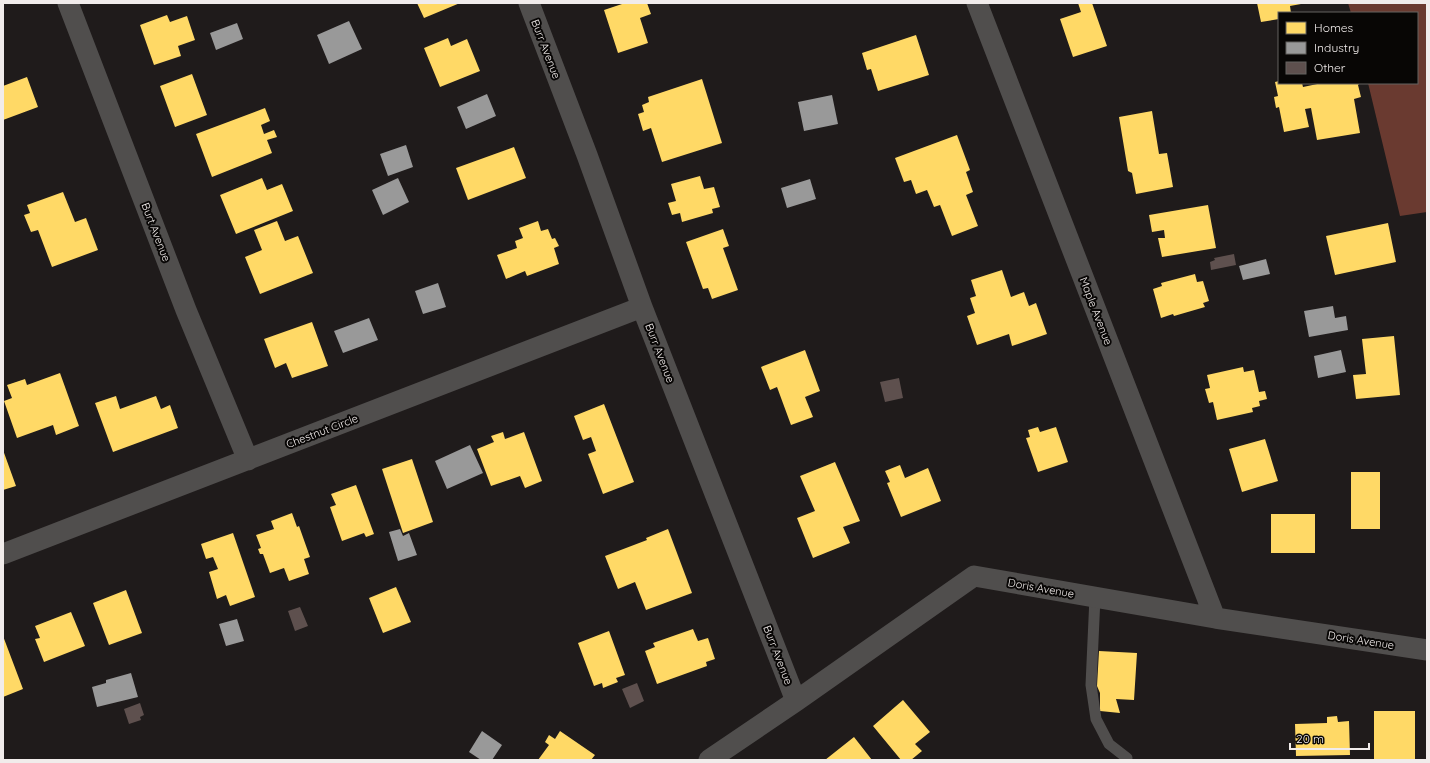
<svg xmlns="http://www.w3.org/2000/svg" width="1430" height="763" font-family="Quicksand,sans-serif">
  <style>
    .forest { fill: #6a3a30 }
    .homes { fill: #ffd966 }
    .industry { fill: #999 }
    .building { fill: #5e504e }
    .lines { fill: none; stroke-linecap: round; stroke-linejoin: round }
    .service { stroke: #504e4d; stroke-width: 11 }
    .minor { stroke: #504e4d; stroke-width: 21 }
    .labels { text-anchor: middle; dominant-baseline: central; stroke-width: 4; stroke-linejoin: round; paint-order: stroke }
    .street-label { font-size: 11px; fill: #f1eceb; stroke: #080605 }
  </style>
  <rect width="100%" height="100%" fill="#1f1b1b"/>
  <path class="forest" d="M 1348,3 L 1427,3 L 1427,212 L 1400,216 L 1368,83 L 1417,83 L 1417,13 L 1351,13 Z"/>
  <path class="homes" d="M 417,3 L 460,3 L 424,18 Z
    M 625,3 L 647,3 L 651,14 L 640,18 L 648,43 L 618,53 L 604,10 Z
    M 1078,3 L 1092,3 L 1107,46 L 1073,57 L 1060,19 L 1081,12 Z
    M 1257,3 L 1301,3 L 1301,4 L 1290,6 L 1291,13 L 1279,13 L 1279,19 L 1261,22 Z
    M 167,15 L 170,22 L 187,16 L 195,40 L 178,46 L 181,56 L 154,65 L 140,25 Z
    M 916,35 L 929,75 L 878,91 L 871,69 L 867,70 L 862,53 Z
    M 448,38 L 451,46 L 467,39 L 480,71 L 440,87 L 424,48 Z
    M 192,74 L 207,115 L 175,127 L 160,86 Z
    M 27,77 L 38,107 L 3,120 L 3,86 Z
    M 702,79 L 722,143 L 662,162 L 651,128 L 643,131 L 638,114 L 644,112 L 642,105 L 649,102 L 648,97 Z
    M 1279,81 L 1279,83 L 1302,83 L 1303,87 L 1322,83 L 1360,83 L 1358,85 L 1361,97 L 1354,99 L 1360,133 L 1317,140 L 1311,108 L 1305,109 L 1309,127 L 1284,132 L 1279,107 L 1276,108 L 1274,97 L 1278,96 L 1275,82 Z
    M 265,108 L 270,121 L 261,125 L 264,134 L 274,130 L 277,137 L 267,140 L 272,153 L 212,177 L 196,134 Z
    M 1152,111 L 1159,154 L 1167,153 L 1173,187 L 1136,194 L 1132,173 L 1128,171 L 1119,117 Z
    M 957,135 L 970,170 L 966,172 L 973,192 L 966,195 L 978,226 L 952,236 L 940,205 L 934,207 L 927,190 L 916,194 L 911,180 L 904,182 L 895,158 Z
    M 514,147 L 526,178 L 468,200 L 456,168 Z
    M 700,176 L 704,189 L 714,187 L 720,207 L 712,209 L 713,213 L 682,222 L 680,213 L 672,215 L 668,203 L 676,201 L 671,184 Z
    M 262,178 L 267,190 L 282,184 L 293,211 L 236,234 L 220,195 Z
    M 63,192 L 75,222 L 86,218 L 98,250 L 52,267 L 38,230 L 31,232 L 24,215 L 30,213 L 27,205 Z
    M 1208,205 L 1216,248 L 1162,257 L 1158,238 L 1165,238 L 1164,230 L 1152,232 L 1149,215 Z
    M 277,221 L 285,241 L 298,236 L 313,273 L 260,294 L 245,257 L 262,250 L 254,230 Z
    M 538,221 L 541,231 L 548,229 L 552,239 L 555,238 L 559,246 L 554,248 L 559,264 L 527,276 L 525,271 L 506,279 L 497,255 L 517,248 L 515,241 L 523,238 L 519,228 Z
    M 1388,223 L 1396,262 L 1335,275 L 1326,236 Z
    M 723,229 L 729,246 L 723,248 L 738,290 L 712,299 L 708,288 L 703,289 L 686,242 Z
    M 1002,270 L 1011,297 L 1024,292 L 1029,306 L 1036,303 L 1047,334 L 1012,346 L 1009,334 L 977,345 L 967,316 L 975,313 L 970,298 L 976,296 L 971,280 Z
    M 1195,274 L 1197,282 L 1203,281 L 1209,301 L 1203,303 L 1205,307 L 1174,316 L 1173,314 L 1161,318 L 1153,289 L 1162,286 L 1161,283 Z
    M 312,322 L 328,366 L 292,378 L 286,363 L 275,368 L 264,339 Z
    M 1394,336 L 1400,395 L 1356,399 L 1353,375 L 1366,374 L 1362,339 Z
    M 805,350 L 820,391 L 805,397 L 813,417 L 791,425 L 777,387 L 770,390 L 761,367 Z
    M 1243,367 L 1244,372 L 1254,370 L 1259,392 L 1265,391 L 1267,399 L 1259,401 L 1260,406 L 1252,408 L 1253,412 L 1217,420 L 1213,402 L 1209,403 L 1205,389 L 1210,388 L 1207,375 Z
    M 60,373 L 79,426 L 56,435 L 53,425 L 17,438 L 4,401 L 12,398 L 7,385 L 25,379 L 27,385 Z
    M 116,396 L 120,409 L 156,396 L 161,409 L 170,405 L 178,428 L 113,452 L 95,403 Z
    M 604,404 L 634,482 L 603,494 L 588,454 L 596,451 L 591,437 L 583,440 L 574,416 Z
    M 1038,427 L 1040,432 L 1056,427 L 1068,462 L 1038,472 L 1026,438 L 1030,437 L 1028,430 Z
    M 503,432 L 505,439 L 524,432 L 542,481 L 525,488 L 520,476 L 491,486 L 477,449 L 494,442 L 491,436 Z
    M 1265,439 L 1278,481 L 1242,492 L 1229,449 Z
    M 3,450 L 16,486 L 3,490 Z
    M 412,459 L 433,522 L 403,533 L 382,469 Z
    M 835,462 L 860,521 L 843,527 L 850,543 L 813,558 L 797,518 L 815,511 L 800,476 Z
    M 900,465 L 905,478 L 928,468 L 941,501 L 901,517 L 887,483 L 890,482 L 885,471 Z
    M 1351,472 L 1380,472 L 1380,529 L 1351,529 Z
    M 356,485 L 374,534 L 366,537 L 364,533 L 342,541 L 330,507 L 336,505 L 331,494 Z
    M 292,513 L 297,527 L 299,526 L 310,557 L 304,559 L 309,574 L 289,581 L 284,568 L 270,573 L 263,554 L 260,554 L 258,549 L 261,548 L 256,535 L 274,529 L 271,521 Z
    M 1271,514 L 1315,514 L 1315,553 L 1271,553 Z
    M 668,529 L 692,593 L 646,610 L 635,582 L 618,589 L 605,556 L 647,540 L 646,538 Z
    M 233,533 L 255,597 L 230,606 L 226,595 L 217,599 L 209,572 L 218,569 L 213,557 L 206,559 L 201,544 Z
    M 396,587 L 411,622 L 383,633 L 369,598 Z
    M 126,590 L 142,633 L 109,645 L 93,603 Z
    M 71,612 L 85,646 L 44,662 L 35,639 L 40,638 L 35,626 Z
    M 693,629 L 698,641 L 708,638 L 715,659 L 706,662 L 707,666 L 657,684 L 645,651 L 655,647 L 653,643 Z
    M 609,631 L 625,675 L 616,678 L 618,682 L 603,688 L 602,683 L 594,686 L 578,643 Z
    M 3,636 L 23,689 L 3,697 Z
    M 1099,651 L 1137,653 L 1134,700 L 1116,699 L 1120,713 L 1100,711 L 1100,693 L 1097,686 Z
    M 903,700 L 930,732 L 915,744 L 922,751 L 911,760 L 901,760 L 873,726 Z
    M 1374,711 L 1415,711 L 1415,760 L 1374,760 Z
    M 1337,716 L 1338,722 L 1349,721 L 1350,755 L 1296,756 L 1295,724 L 1327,723 L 1327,717 Z
    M 560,731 L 595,755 L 591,760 L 538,760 L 549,745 L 545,742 L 549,735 L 555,739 Z
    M 854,737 L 872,760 L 825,760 Z"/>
  <path class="industry" d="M 349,21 L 362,49 L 329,64 L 317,35 Z
    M 237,23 L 243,39 L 216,50 L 210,33 Z
    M 487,94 L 496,116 L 466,129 L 457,107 Z
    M 832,95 L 838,124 L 804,131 L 798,102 Z
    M 406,145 L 413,167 L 388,176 L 380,154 Z
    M 398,178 L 409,202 L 383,215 L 372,190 Z
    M 810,179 L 816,199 L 787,208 L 781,188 Z
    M 1266,259 L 1270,274 L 1243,280 L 1239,266 Z
    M 438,283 L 446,307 L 423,314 L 415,291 Z
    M 1333,306 L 1335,318 L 1346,316 L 1348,330 L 1309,337 L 1304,311 Z
    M 369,318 L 378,340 L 343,353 L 334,331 Z
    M 1341,350 L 1346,372 L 1318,378 L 1314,356 Z
    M 470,445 L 483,473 L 447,489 L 435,461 Z
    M 400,529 L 403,536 L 409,533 L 417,555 L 398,561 L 389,532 Z
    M 237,619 L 244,641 L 226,646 L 219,624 Z
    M 131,673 L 138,697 L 97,707 L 92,687 L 106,683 L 106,680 Z
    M 482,731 L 502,745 L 492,760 L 481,760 L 469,752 Z"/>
  <path class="building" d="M 1234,254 L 1236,265 L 1211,270 L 1210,262 L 1215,260 L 1214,258 Z
    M 899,378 L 903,398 L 885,402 L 880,382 Z
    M 300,607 L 308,626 L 295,631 L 288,611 Z
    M 637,683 L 644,701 L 630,708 L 622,689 Z
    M 140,703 L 144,715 L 140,717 L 141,720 L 129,724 L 124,709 Z"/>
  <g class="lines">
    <path class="service" d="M 1095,597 L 1091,685 L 1096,719 L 1109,744 L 1127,758"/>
    <path class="minor" d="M 68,3 L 186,310 L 248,460
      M 529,3 L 587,155 L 642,307 L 796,701
      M 977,3 L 1215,618
      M 3,554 L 642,307
      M 709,760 L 796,701 L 974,576 L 1215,618 L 1427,650"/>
  </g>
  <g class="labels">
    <g class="street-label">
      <text transform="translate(546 49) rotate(69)">Burr Avenue</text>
      <text transform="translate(156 232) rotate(69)">Burt Avenue</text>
      <text transform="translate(1096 311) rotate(69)">Maple Avenue</text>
      <text transform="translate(660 353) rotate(69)">Burr Avenue</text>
      <text transform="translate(322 431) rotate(-21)">Chestnut Circle</text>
      <text transform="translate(1041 588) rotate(10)">Doris Avenue</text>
      <text transform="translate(1361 640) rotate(9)">Doris Avenue</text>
      <text transform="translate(778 655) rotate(69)">Burr Avenue</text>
    </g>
  </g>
  <rect width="1430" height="763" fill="none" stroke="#f1eceb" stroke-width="8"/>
  <rect x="1278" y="12" width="140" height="72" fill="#080605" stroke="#656261"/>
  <rect x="1286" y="22" width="20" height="12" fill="#ffd966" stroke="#656261"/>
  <text x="1314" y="32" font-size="12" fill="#f1eceb">Homes</text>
  <rect x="1286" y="42" width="20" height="12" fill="#999999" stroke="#656261"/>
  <text x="1314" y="52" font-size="12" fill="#f1eceb">Industry</text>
  <rect x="1286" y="62" width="20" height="12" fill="#5e504e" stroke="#656261"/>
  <text x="1314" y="72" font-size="12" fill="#f1eceb">Other</text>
  <path d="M1290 743v6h79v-6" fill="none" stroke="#f1eceb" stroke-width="2"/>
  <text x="1296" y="743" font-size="12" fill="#f1eceb" stroke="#080605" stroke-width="3" paint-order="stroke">20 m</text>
</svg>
